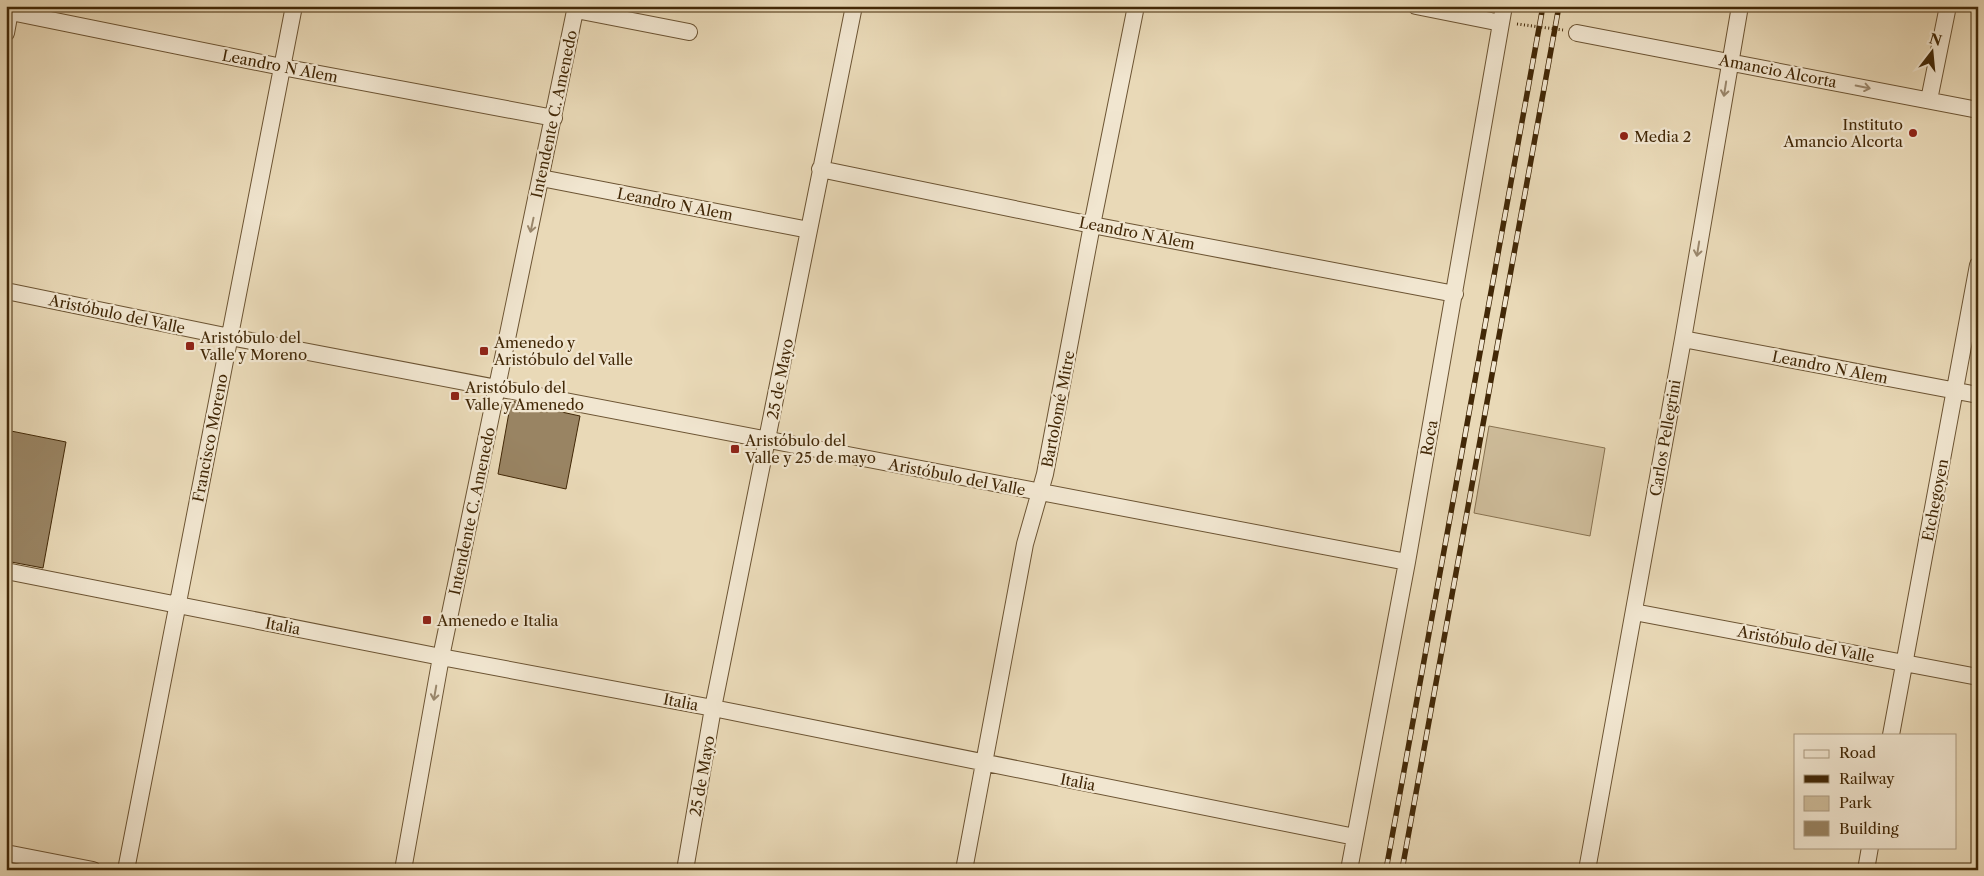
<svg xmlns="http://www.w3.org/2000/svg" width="1984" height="876" font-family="'Libre Caslon Text',serif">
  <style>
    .green { fill: #cdbb99; stroke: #887250 }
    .building { fill: #998463; stroke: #422807 }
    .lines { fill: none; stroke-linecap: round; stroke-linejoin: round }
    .street-casing { stroke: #6c5433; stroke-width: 18 }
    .path { stroke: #422807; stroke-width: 3; stroke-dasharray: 1 2.5; stroke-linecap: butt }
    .street { stroke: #f1e6d0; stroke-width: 16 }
    .rail-casing { stroke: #422807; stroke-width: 5.5 }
    .rail { stroke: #f1e6d0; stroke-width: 4; stroke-dasharray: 11; stroke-linecap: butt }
    .oneway { stroke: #9a876c }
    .poi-dot { fill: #8f2418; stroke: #f1e6d0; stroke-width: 2 }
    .labels { text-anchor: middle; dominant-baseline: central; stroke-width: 4.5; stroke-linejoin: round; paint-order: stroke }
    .street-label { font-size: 15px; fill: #422807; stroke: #f1e6d0 }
    .poi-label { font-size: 15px; fill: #422807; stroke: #f1e6d0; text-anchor: start }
  </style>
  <rect width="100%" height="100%" fill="#e9d9b7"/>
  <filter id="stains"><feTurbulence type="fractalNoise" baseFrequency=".004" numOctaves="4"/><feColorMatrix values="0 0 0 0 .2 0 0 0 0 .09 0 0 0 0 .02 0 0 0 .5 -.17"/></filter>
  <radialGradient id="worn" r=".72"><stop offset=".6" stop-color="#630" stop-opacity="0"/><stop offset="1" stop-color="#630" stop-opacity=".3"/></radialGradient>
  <path class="green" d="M 1489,426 L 1605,448 L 1590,536 L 1474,513 Z"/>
  <path class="building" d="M 511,401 L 580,416 L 566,489 L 498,474 Z
    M 6,430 L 66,442 L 43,568 L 6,561 Z"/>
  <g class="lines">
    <defs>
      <path id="street" d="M 1416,6 L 1501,23
        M 576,10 L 689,32
        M 6,11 L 282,67 L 554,118
        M 6,33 L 11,6
        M 1577,33 L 1978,110
        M 1929,100 L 1948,6
        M 820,169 L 1092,225 L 1455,294
        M 541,178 L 809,230
        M 6,291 L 230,337 L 1407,562
        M 1683,339 L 1978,395
        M 6,571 L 441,657 L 713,708 L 1355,837
        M 1634,612 L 1978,677
        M 1891,735 L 1978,265
        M 6,853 L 93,870
        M 126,870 L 294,6
        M 403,870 L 441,657 L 576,6
        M 685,870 L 713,708 L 854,6
        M 964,870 L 1025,544 L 1045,474 L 1092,225 L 1136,6
        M 1349,870 L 1407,562 L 1504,6
        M 1587,870 L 1683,339 L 1740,6
        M 1866,870 L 1870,847"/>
    </defs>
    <use href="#street" class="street-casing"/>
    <path class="path" d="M 1517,24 L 1563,30"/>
    <use href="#street" class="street"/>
    <defs>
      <path id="rail" d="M 1386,870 L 1543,6
        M 1402,870 L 1559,6"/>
    </defs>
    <use href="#rail" class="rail-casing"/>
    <use href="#rail" class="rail"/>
  </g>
  <defs><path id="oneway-shaft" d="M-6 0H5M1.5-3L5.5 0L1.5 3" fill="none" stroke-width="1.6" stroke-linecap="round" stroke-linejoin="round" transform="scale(1.25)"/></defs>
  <g class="oneway">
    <use href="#oneway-shaft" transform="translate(1863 87) rotate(11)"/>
    <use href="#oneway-shaft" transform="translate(1725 89) rotate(99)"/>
    <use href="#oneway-shaft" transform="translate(532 225) rotate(102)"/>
    <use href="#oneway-shaft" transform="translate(1698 249) rotate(99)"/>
    <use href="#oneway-shaft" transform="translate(435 693) rotate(100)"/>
  </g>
  <g class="poi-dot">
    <circle cx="1913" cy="133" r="5"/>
    <circle cx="1624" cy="136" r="5"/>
    <rect x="185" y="341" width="10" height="10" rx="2.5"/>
    <rect x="479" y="346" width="10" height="10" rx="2.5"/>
    <rect x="450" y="391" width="10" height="10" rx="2.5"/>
    <rect x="730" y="444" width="10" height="10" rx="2.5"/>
    <rect x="422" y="615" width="10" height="10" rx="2.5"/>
  </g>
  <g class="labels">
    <g class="street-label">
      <text transform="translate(280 66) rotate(11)">Leandro N Alem</text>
      <text transform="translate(1778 71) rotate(11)">Amancio Alcorta</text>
      <text transform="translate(554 114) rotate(-78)">Intendente C. Amenedo</text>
      <text transform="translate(675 204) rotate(11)">Leandro N Alem</text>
      <text transform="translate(1137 233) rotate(11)">Leandro N Alem</text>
      <text transform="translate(117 314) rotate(12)">Aristóbulo del Valle</text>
      <text transform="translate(1830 367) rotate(11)">Leandro N Alem</text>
      <text transform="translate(780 379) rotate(-79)">25 de Mayo</text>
      <text transform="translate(1058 409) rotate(-79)">Bartolomé Mitre</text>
      <text transform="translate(210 438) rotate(-79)">Francisco Moreno</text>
      <text transform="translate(1429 438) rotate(-80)">Roca</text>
      <text transform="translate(1665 438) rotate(-80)">Carlos Pellegrini</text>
      <text transform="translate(957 477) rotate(11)">Aristóbulo del Valle</text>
      <text transform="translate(1935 500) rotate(-79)">Etchegoyen</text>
      <text transform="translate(472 511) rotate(-78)">Intendente C. Amenedo</text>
      <text transform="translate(283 626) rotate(11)">Italia</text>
      <text transform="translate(1806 644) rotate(11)">Aristóbulo del Valle</text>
      <text transform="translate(681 702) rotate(11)">Italia</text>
      <text transform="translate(702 776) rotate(-80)">25 de Mayo</text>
      <text transform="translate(1078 782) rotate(11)">Italia</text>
    </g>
    <g class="poi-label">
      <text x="1903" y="124" text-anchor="end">Instituto<tspan x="1903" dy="17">Amancio Alcorta</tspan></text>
      <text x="1634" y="136">Media 2</text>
      <text x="200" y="337">Aristóbulo del<tspan x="200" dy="17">Valle y Moreno</tspan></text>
      <text x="494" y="342">Amenedo y<tspan x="494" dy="17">Aristóbulo del Valle</tspan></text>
      <text x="465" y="387">Aristóbulo del<tspan x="465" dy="17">Valle y Amenedo</tspan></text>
      <text x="745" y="440">Aristóbulo del<tspan x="745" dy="17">Valle y 25 de mayo</tspan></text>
      <text x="437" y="620">Amenedo e Italia</text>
    </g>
  </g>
  <rect width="1984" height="876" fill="none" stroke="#e9d9b7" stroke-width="25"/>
  <rect x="8" y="8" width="1969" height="861" fill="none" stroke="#422807" stroke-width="2.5"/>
  <rect x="12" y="12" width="1959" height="851" fill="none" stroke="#422807"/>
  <rect x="1794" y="734" width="162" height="115" fill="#f1e6d0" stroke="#ab9a80"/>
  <rect x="1804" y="750" width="25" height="8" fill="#f1e6d0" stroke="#ab9a80"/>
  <text x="1839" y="758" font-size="15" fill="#422807">Road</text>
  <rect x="1804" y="775" width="25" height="8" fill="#422807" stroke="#ab9a80"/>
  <text x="1839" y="784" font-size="15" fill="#422807">Railway</text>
  <rect x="1804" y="796" width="25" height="15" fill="#cdbb99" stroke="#ab9a80"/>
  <text x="1839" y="808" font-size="15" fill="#422807">Park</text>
  <rect x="1804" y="821" width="25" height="15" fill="#998463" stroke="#ab9a80"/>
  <text x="1839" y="834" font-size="15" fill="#422807">Building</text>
  <g transform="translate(1932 52) rotate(16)" stroke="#f1e6d0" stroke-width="4" paint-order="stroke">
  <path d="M0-4L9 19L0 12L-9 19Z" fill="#422807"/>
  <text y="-8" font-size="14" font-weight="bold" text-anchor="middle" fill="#422807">N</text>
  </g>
  <rect width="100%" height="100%" filter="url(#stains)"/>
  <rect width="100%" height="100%" fill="url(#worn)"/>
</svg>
